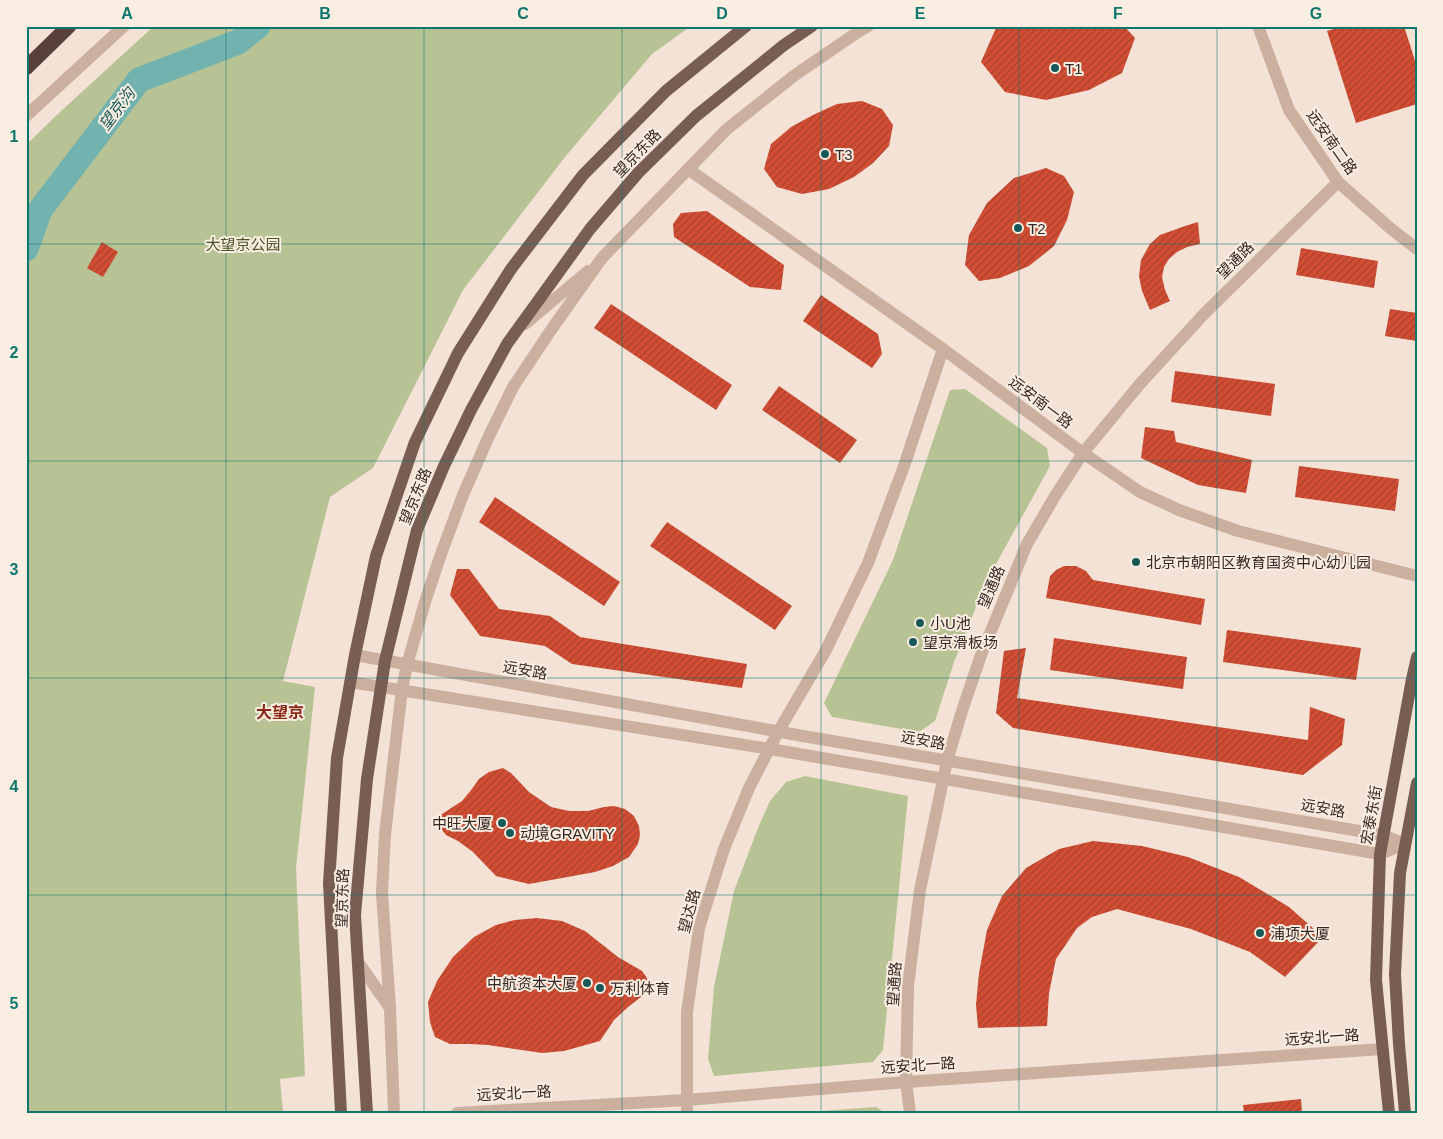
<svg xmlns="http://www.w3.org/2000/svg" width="1443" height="1139" font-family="Arial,'Noto Sans SC',sans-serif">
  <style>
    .park { fill: #b7c394 }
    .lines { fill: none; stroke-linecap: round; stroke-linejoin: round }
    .river { stroke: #72b2af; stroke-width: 25 }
    .building { fill: url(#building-hatch) }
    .minor { stroke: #cbb0a0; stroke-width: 12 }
    .major { stroke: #785d53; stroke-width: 12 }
    .highway { stroke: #57413a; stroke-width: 15 }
    .grid { fill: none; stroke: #0f766e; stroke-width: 1; stroke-opacity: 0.55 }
    .poi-dot { fill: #165958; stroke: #faede1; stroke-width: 2 }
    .labels { text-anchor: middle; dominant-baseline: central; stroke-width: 4; stroke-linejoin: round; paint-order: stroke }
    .poi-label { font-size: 15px; fill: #352824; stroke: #faede1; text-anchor: start }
    .street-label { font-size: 15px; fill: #352824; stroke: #faede1 }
    .park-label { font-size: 15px; fill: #485526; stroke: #faede1 }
    .water-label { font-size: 16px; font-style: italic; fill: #165958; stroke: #faede1 }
    .neighbourhood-label { font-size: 16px; font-weight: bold; fill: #8b2816; stroke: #faede1 }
    .neatline { fill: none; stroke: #0f766e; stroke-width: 2 }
    .grid-label { font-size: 16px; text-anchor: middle; font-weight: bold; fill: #0f766e }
  </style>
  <defs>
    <pattern id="building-hatch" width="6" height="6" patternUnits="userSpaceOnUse" patternTransform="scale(1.25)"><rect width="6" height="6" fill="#d14e34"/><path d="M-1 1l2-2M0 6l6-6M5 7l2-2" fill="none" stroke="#aa412c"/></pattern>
  </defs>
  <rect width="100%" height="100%" fill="#f3e2d5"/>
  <path class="park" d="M 154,26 L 691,26 L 652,54 L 565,157 L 463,290 L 373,468 L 330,497 L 283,681 L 315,687 L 296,868 L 305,1076 L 280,1079 L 283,1113 L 26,1113 L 26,145 L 60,112 Z
    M 965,389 L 1047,448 L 1050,466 L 985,584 L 954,662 L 935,721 L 919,732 L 832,717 L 824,703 L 893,560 L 950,390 Z
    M 805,776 L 908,796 L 883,1050 L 873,1062 L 714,1076 L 708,1059 L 714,987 L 734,891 L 758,828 L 770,801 L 786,782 Z
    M 876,1107 L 885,1113 L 794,1113 Z"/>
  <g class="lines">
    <path class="river" d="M 26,249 L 40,210 L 139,80 L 238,42 L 258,26"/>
  </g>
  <path class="building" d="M 1000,26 L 1124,26 L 1135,38 L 1122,73 L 1089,90 L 1046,100 L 1005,92 L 981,62 L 996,28 Z
    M 1344,26 L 1404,26 L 1417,67 L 1417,104 L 1356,123 L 1327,31 Z
    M 862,101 L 882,109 L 893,125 L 889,146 L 873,163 L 854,177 L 829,189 L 802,194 L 777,187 L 764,169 L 771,144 L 791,127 L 813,115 L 837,104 Z
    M 1046,168 L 1064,176 L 1074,192 L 1067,220 L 1054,246 L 1029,266 L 1000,278 L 979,281 L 965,265 L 969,235 L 987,203 L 1014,178 Z
    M 707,211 L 784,265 L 781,290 L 750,287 L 674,237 L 673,224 L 681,213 Z
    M 1198,222 L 1200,244 L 1187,247 L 1177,252 L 1169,259 L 1164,267 L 1162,277 L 1165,290 L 1170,301 L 1150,310 L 1142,291 L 1139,276 L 1141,260 L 1150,244 L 1160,235 L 1185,226 Z
    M 102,242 L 118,252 L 103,277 L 87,268 Z
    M 1301,248 L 1378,261 L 1374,288 L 1296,275 Z
    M 821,295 L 878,334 L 882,354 L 872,368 L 803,321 Z
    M 611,304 L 732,385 L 716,410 L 594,328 Z
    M 1390,309 L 1417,313 L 1417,341 L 1385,336 Z
    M 1175,371 L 1275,384 L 1271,416 L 1171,402 Z
    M 779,386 L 857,440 L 840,463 L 762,410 Z
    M 1145,427 L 1174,431 L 1176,442 L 1252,460 L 1246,493 L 1198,485 L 1141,458 Z
    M 1299,466 L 1399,479 L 1395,511 L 1295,497 Z
    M 495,497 L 620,582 L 604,606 L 479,522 Z
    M 667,522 L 792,606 L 775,630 L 650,546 Z
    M 1064,566 L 1076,566 L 1086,571 L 1093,580 L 1205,599 L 1201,625 L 1046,598 L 1050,576 L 1056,570 Z
    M 457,569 L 469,569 L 499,609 L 550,616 L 580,637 L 747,664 L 742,688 L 572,664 L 545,646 L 480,636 L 450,595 Z
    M 1227,630 L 1361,648 L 1356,680 L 1223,662 Z
    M 1054,638 L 1187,657 L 1183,689 L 1050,670 Z
    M 1026,648 L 1017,698 L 1308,740 L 1310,707 L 1345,719 L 1342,745 L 1303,775 L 1013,728 L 996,713 L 1004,651 Z
    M 503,768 L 511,773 L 529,792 L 551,807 L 569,811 L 588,811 L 604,807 L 614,806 L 625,809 L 634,816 L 639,826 L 640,835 L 638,844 L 629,857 L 613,866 L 595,872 L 529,884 L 496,876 L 473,852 L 458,841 L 446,835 L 439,826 L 439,816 L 462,801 L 472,789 L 479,779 L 489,772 Z
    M 1093,841 L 1142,846 L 1188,857 L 1239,877 L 1289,907 L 1323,937 L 1285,977 L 1250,952 L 1191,929 L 1117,909 L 1092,917 L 1077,928 L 1056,959 L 1049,993 L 1047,1026 L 978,1028 L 976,1005 L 979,973 L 987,930 L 1002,896 L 1026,868 L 1059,849 Z
    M 537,918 L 562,921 L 585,931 L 618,957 L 642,971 L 647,978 L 648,988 L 641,997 L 628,1007 L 614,1020 L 600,1041 L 564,1051 L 542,1053 L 488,1045 L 470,1044 L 450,1044 L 435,1037 L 430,1022 L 428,1002 L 437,981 L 453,957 L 474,937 L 496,925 L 515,920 Z
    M 1301,1099 L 1302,1113 L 1244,1113 L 1243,1105 Z"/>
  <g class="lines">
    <path class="minor" d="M 1258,26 L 1289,110 L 1338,182 L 1390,228 L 1417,249
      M 26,116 L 124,26
      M 688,169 L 943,349 L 1083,453 L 1140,492 L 1179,510 L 1238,531 L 1417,576
      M 525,324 L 588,271
      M 355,655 L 803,736 L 1383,835 L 1405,844
      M 350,682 L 770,749 L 1380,854 L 1405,844
      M 358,962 L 390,1008
      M 394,1113 L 390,1008 L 382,893 L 385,834 L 402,689 L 407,665 L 425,602 L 441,554 L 463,495 L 488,438 L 513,387 L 551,330 L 602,258 L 727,129 L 795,75 L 855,34 L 868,26
      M 457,1113 L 687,1100 L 906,1082 L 1382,1049
      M 687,1113 L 687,1012 L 699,928 L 724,849 L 749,788 L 778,732 L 826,650 L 868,563 L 904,466 L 943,349
      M 910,1113 L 906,1082 L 908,986 L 920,890 L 947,761 L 962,711 L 981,655 L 1027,544 L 1055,496 L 1083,453 L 1139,385 L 1204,314 L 1338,182"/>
    <path class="major" d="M 341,1113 L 329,883 L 337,758 L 355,655 L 376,556 L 415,442 L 458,353 L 511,269 L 583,175 L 666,91 L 746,26
      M 367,1113 L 355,915 L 367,779 L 385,661 L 417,530 L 444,466 L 471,410 L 507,344 L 590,229 L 638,173 L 696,116 L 784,45 L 812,26
      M 1389,1113 L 1376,980 L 1380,854 L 1412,679 L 1417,657
      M 1405,1113 L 1399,1044 L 1395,974 L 1400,873 L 1417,783"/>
    <path class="highway" d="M 26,68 L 69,26"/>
  </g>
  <path class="grid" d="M 226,26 L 226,1113M 424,26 L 424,1113M 622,26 L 622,1113M 821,26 L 821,1113M 1019,26 L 1019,1113M 1217,26 L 1217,1113M 26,244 L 1417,244M 26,461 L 1417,461M 26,678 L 1417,678M 26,895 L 1417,895"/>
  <g class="poi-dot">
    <circle cx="1055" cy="68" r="5"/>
    <circle cx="825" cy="154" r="5"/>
    <circle cx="1018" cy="228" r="5"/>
    <circle cx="1136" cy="562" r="5"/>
    <circle cx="920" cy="623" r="5"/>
    <circle cx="913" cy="642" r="5"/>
    <circle cx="502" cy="823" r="5"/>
    <circle cx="510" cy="833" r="5"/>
    <circle cx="1260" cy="933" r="5"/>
    <circle cx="587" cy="983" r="5"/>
    <circle cx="600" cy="988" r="5"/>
  </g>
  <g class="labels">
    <g class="poi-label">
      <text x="1065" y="68">T1</text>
      <text x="835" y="154">T3</text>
      <text x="1028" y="228">T2</text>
      <text x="1146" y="562">北京市朝阳区教育国资中心幼儿园</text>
      <text x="930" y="623">小U池</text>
      <text x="923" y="642">望京滑板场</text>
      <text x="492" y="823" text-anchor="end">中旺大厦</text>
      <text x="520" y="833">动境GRAVITY</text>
      <text x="1270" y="933">浦项大厦</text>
      <text x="577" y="983" text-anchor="end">中航资本大厦</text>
      <text x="610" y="988">万利体育</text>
    </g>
    <g class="street-label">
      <text transform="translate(1332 142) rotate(55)">远安南二路</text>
      <text transform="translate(637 153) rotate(-46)">望京东路</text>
      <text transform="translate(1235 260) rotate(-45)">望通路</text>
      <text transform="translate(1041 402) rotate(37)">远安南一路</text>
      <text transform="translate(415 496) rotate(-68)">望京东路</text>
      <text transform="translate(991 587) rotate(-67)">望通路</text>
      <text transform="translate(525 670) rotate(10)">远安路</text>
      <text transform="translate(923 740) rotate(10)">远安路</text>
      <text transform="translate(1323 808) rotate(10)">远安路</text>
      <text transform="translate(1371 815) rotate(-80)">宏泰东街</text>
      <text transform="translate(342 898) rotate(-88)">望京东路</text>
      <text transform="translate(689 911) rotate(-75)">望达路</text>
      <text transform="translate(894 984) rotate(-86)">望通路</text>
      <text transform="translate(1322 1037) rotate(-4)">远安北一路</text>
      <text transform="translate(918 1065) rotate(-4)">远安北一路</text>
      <text transform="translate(514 1093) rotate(-3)">远安北一路</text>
    </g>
    <g class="park-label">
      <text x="243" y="244">大望京公园</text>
    </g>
    <g class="water-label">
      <text transform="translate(117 109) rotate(-53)">望京沟</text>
    </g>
    <g class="neighbourhood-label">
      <text x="280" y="712">大望京</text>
    </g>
  </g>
  <rect width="1443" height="1139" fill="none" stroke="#faede1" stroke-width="55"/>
  <rect x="28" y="28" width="1388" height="1084" class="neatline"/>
  <g class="grid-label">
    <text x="127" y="19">A</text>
    <text x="325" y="19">B</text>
    <text x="523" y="19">C</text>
    <text x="722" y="19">D</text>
    <text x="920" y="19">E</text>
    <text x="1118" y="19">F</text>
    <text x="1316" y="19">G</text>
    <text x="14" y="142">1</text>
    <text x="14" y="358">2</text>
    <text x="14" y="575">3</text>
    <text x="14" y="792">4</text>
    <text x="14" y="1009">5</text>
  </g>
</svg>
